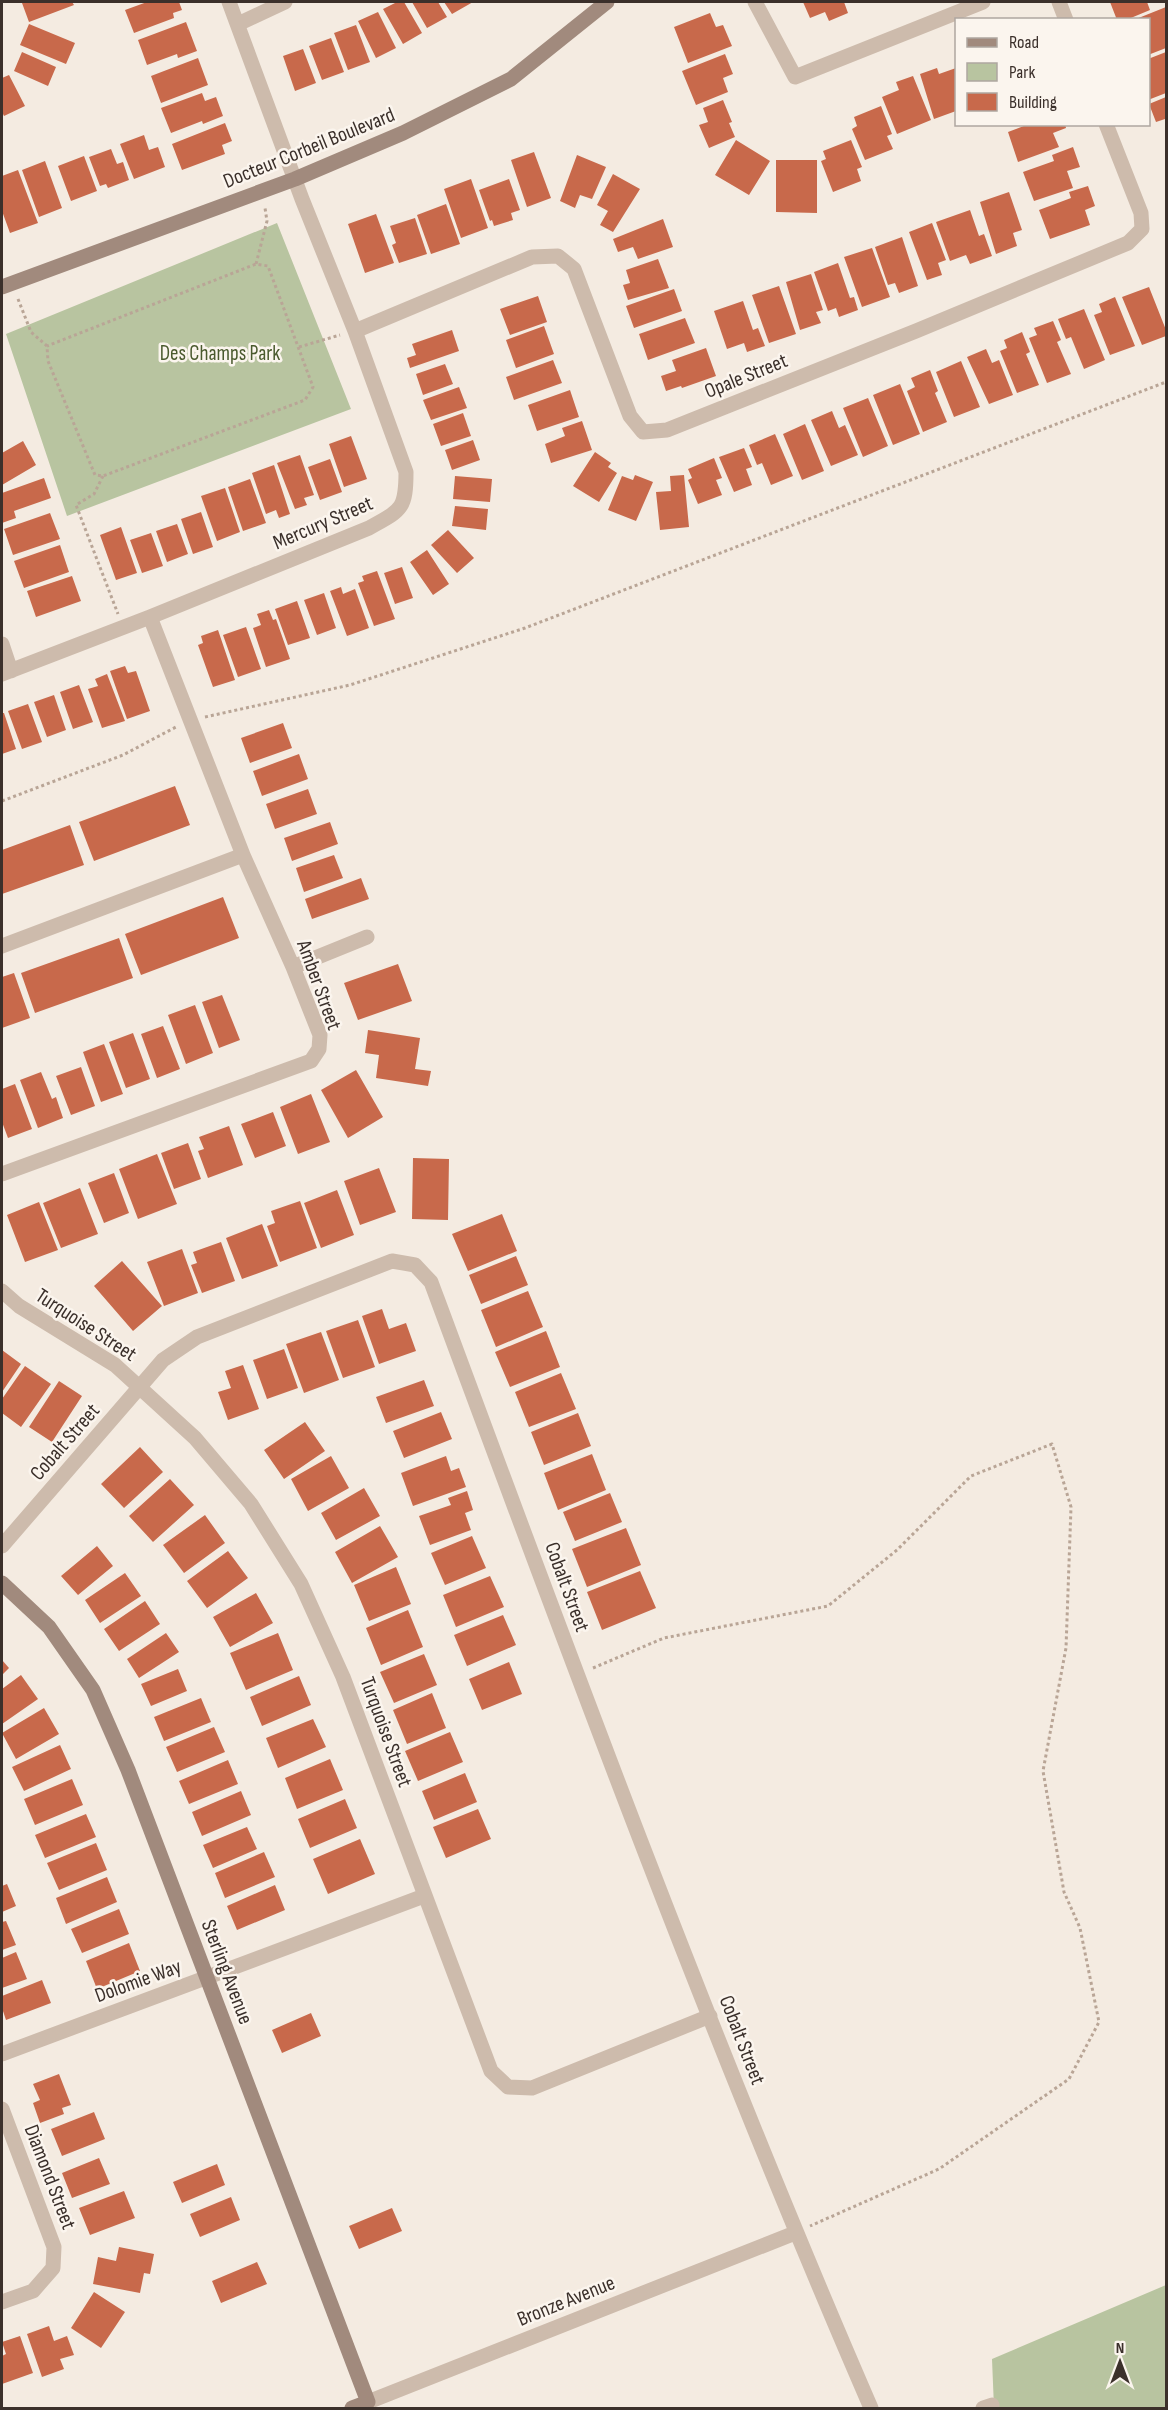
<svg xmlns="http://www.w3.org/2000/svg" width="1168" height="2410" font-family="'Sofia Sans Condensed',sans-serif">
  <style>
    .green { fill: #b8c4a0 }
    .building { fill: #c8694b }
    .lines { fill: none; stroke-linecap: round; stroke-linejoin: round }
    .path { stroke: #b9a596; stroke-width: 3; stroke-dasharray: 3 3; stroke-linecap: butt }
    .street { stroke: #cdbbac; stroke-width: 15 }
    .secondary { stroke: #a18a7d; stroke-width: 15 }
    .labels { text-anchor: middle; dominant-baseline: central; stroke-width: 5; stroke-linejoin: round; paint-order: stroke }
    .street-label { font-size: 21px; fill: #3b302b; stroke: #fbf5ee }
    .park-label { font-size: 21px; fill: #4a5a2e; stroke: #fbf5ee }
  </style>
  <rect width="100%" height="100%" fill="#f4ebe1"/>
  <path class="green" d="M 277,223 L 351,409 L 67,516 L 6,334 Z
    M 1166,2285 L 1166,2408 L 994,2408 L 992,2359 Z"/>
  <path class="building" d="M 27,2 L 72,2 L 74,5 L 29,22 L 22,3 Z
    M 147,2 L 179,2 L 182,10 L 173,13 L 174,18 L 134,33 L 125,10 Z
    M 397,2 L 404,2 L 422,33 L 403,44 L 383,9 Z
    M 412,2 L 438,2 L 447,17 L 427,28 Z
    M 444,2 L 473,2 L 452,14 Z
    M 803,2 L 844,2 L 848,13 L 829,21 L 825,12 L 810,18 Z
    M 1110,2 L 1147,2 L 1150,10 L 1126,20 L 1117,20 Z
    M 1166,7 L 1166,48 L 1148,55 L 1148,20 L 1136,19 Z
    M 378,12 L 396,48 L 376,58 L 358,21 Z
    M 710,13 L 716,27 L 723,25 L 732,46 L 688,63 L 674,27 Z
    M 186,22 L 197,51 L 178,58 L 177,54 L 147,65 L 138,40 Z
    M 29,24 L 75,43 L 66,64 L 20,45 Z
    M 356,25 L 370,62 L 348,70 L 334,33 Z
    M 331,38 L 344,72 L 322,80 L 309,46 Z
    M 303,49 L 316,83 L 295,91 L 283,56 Z
    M 22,52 L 56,67 L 48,86 L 14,71 Z
    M 1166,52 L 1166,93 L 1148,100 L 1148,59 Z
    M 725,54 L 733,74 L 723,78 L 728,92 L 696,105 L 682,71 Z
    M 198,58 L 208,85 L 161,103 L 151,76 Z
    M 937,68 L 939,74 L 956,68 L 956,111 L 934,119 L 920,74 Z
    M 9,75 L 25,106 L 4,116 L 2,112 L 2,78 Z
    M 913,76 L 931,120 L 897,134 L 882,97 L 899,90 L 896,82 Z
    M 202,93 L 205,101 L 216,97 L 223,116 L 203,124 L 202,121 L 171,133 L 161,108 Z
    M 1166,97 L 1166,123 L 1165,119 L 1156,122 L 1149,104 Z
    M 723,100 L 732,122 L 729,123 L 735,137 L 709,148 L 699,125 L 708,122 L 703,108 Z
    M 881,106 L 892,134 L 887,136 L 893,149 L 865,160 L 852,129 L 857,126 L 854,117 Z
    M 225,123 L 232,141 L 222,145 L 225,154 L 182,170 L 172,144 Z
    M 1029,124 L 1065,124 L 1066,128 L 1053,133 L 1059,147 L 1018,162 L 1008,132 Z
    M 144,135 L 149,150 L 158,147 L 165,167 L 134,179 L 120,144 Z
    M 736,140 L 770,161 L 749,195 L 715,175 Z
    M 851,140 L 862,167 L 857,169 L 861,181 L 833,192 L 821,161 L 826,159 L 823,151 Z
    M 1073,147 L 1080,167 L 1067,171 L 1073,188 L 1034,201 L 1023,172 L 1054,161 L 1052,155 Z
    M 111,149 L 117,164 L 123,162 L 129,180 L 108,188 L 106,184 L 100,186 L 89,157 Z
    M 534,152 L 551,198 L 527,207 L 511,160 Z
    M 577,155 L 606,167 L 592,199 L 580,195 L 575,208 L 560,201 Z
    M 84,156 L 97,191 L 71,201 L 58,166 Z
    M 776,160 L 817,160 L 817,213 L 776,212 Z
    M 45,161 L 62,208 L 39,217 L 22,170 Z
    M 18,170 L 38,223 L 10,233 L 2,211 L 2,176 Z
    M 613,174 L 640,189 L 613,232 L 600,225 L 608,211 L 597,205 Z
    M 471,179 L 488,228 L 461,238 L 444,189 Z
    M 509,179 L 520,210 L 511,213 L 513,220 L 494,226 L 492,220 L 490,221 L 479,190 Z
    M 1088,186 L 1095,206 L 1085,210 L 1090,225 L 1050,239 L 1039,210 L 1071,198 L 1069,192 Z
    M 1009,192 L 1022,230 L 1013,233 L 1017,246 L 996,254 L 980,202 Z
    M 446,204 L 460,244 L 431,254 L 417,215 Z
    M 970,210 L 979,236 L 984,234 L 992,256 L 970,264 L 966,255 L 950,261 L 936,222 Z
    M 376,214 L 394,263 L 365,273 L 348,224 Z
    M 415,218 L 427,254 L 399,263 L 392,245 L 396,243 L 390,226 Z
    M 663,219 L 673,247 L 638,259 L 633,247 L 618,252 L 613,239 Z
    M 932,223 L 946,260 L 938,263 L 942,275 L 927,280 L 909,232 Z
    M 902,237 L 918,286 L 899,293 L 895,283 L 888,285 L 875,247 Z
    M 872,248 L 890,297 L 862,307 L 844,257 Z
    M 658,259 L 669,288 L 628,300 L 623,285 L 630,283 L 626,270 Z
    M 838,263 L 850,298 L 854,297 L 858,310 L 839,317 L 836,308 L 828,311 L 814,272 Z
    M 811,274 L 823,310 L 816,312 L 821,323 L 800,330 L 786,282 Z
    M 779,286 L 796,334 L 769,343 L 752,295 Z
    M 1149,287 L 1166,330 L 1166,336 L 1142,345 L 1122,297 Z
    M 674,289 L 682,311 L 634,328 L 626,306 Z
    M 538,296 L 547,322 L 510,335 L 500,309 Z
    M 1115,297 L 1135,346 L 1110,355 L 1094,315 L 1102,312 L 1099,304 Z
    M 743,301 L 753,330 L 758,328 L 765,346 L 747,352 L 744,343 L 727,349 L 714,311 Z
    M 1084,309 L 1105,360 L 1084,369 L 1071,337 L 1066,339 L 1058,319 Z
    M 685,318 L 695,343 L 648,360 L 639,334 Z
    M 1053,321 L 1061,340 L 1057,342 L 1071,374 L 1047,383 L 1029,338 L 1037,335 L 1034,328 Z
    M 544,326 L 554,354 L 516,368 L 506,340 Z
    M 452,330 L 459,351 L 410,368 L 407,358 L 416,355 L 412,344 Z
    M 1022,332 L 1030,352 L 1026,354 L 1039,385 L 1017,393 L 1000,351 L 1007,348 L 1004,340 Z
    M 706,348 L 716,376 L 682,388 L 681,386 L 666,391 L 661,376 L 676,371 L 672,360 Z
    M 986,349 L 992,363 L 999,360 L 1013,395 L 989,404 L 967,357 Z
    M 553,360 L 562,383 L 514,400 L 506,377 Z
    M 961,361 L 980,407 L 954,417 L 936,372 Z
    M 445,364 L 453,384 L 423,395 L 416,374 Z
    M 930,370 L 938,391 L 935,393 L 947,422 L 923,432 L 907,391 L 915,387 L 911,378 Z
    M 900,384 L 920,434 L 893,445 L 873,395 Z
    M 459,387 L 467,408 L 431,420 L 423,400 Z
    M 570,390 L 579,417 L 537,431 L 528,405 Z
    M 868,398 L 888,446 L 863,457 L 843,408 Z
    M 832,411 L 839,428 L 845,425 L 858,455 L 831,466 L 811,420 Z
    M 463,413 L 471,436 L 441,446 L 433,424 Z
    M 582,421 L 592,450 L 551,463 L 545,444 L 565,436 L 562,428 Z
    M 805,424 L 824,471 L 802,480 L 783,434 Z
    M 775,434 L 793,476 L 771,485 L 762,463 L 757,465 L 749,445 Z
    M 351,436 L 367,479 L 344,487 L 329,444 Z
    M 473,440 L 480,460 L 452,470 L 445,450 Z
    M 23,441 L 36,465 L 2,485 L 2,453 Z
    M 744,448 L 752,467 L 746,469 L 752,485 L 734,492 L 719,457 Z
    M 595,452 L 611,463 L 608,467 L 617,473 L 599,502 L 573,486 Z
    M 300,455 L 314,495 L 304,498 L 307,505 L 295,509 L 277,463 Z
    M 714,458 L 722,478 L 716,480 L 722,495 L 698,504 L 688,480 L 692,478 L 688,469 Z
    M 330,459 L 342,492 L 320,500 L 308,467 Z
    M 274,465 L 290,514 L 279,518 L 276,510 L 266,514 L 252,473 Z
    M 635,475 L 653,482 L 636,521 L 608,510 L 622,476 L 633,480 Z
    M 684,475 L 689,527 L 660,530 L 656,492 L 671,491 L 670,476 Z
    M 455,476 L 492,479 L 490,502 L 453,499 Z
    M 44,478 L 51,498 L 14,511 L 16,518 L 2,523 L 2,493 Z
    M 250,479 L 266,523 L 243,531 L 228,487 Z
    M 225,488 L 240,532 L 217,541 L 201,496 Z
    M 455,506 L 488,509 L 486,530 L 452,526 Z
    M 201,512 L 213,547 L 193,554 L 181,519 Z
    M 50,513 L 60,539 L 13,555 L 4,529 Z
    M 177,524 L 188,554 L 167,562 L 156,531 Z
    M 121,527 L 137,573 L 116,580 L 100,535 Z
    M 448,530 L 474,558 L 457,573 L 431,545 Z
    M 151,533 L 163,566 L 142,573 L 130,540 Z
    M 60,545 L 69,572 L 24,588 L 14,561 Z
    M 427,550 L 449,584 L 433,595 L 410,562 Z
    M 402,567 L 413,598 L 395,604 L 384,573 Z
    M 377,571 L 395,619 L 374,626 L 358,583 L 364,581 L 362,576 Z
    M 72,576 L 81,601 L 36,617 L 27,591 Z
    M 341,587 L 343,594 L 355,589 L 369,628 L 347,636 L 330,591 Z
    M 324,593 L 336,628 L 317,635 L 304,600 Z
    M 297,601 L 310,638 L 288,645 L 275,609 Z
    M 269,610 L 273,620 L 276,619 L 290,659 L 266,667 L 253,628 L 261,625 L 257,614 Z
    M 246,627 L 261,669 L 238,677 L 223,635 Z
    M 218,630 L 235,680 L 213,687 L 198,645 L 203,643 L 201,636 Z
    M 125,666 L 128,673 L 136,671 L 150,711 L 127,719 L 110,671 Z
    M 107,674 L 125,721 L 102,728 L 88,689 L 98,686 L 95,679 Z
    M 79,685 L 93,722 L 73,729 L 60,692 Z
    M 54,695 L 66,730 L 47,737 L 34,702 Z
    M 28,704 L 42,742 L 22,749 L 8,711 Z
    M 2,713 L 4,713 L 16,749 L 2,754 Z
    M 283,723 L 292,748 L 250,763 L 241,738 Z
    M 299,754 L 308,779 L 262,796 L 253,771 Z
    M 175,786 L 190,825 L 94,861 L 79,822 Z
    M 308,789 L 317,814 L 275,829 L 266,804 Z
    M 330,822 L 338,844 L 292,861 L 284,838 Z
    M 70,825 L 84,865 L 2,894 L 2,850 Z
    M 334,855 L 343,878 L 304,892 L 296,868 Z
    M 361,878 L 369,899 L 312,919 L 305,899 Z
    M 223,897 L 239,938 L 141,975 L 125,934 Z
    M 119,938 L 133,978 L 35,1013 L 21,973 Z
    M 398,964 L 412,1001 L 358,1020 L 344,983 Z
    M 14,973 L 30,1018 L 2,1028 L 2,977 Z
    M 222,995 L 240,1040 L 219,1048 L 202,1002 Z
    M 195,1005 L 213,1053 L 186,1064 L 168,1015 Z
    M 163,1026 L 180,1069 L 157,1078 L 141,1034 Z
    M 368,1030 L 420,1038 L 415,1069 L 431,1071 L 428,1086 L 376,1078 L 379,1055 L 365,1053 Z
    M 133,1033 L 150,1079 L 126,1088 L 109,1042 Z
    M 104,1044 L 123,1094 L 101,1102 L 83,1052 Z
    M 81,1067 L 95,1106 L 71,1115 L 56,1076 Z
    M 356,1070 L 383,1117 L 348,1138 L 321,1090 Z
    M 41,1072 L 52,1099 L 56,1097 L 63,1118 L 38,1128 L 20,1080 Z
    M 15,1084 L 32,1129 L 8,1138 L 2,1122 L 2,1089 Z
    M 311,1094 L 330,1142 L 298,1154 L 280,1107 Z
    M 273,1112 L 286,1146 L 255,1158 L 241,1124 Z
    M 229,1126 L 243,1165 L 208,1178 L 198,1151 L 204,1149 L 199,1137 Z
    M 188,1143 L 201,1179 L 174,1189 L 161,1153 Z
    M 157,1154 L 177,1204 L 138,1219 L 119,1169 Z
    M 413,1158 L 449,1159 L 448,1220 L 412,1219 Z
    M 379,1168 L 396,1212 L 360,1225 L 344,1181 Z
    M 114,1173 L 129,1213 L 104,1223 L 88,1183 Z
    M 80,1188 L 98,1234 L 61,1248 L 43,1203 Z
    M 337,1190 L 354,1235 L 321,1248 L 304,1203 Z
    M 300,1201 L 317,1248 L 280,1262 L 267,1226 L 275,1223 L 271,1211 Z
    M 39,1202 L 58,1250 L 25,1262 L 7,1215 Z
    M 502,1214 L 517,1251 L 468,1271 L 452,1234 Z
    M 262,1224 L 278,1266 L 242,1279 L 226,1238 Z
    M 221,1242 L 235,1281 L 202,1293 L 191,1265 L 197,1263 L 193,1252 Z
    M 182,1249 L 198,1293 L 164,1306 L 147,1262 Z
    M 516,1256 L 528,1285 L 481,1304 L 469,1275 Z
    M 122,1261 L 162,1306 L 133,1331 L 94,1286 Z
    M 528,1291 L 543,1327 L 496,1347 L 481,1310 Z
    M 382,1309 L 389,1329 L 406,1323 L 416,1351 L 379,1364 L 362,1316 Z
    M 358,1320 L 375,1367 L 343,1378 L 326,1331 Z
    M 546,1331 L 560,1367 L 510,1387 L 495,1352 Z
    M 321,1332 L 339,1380 L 304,1393 L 286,1344 Z
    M 284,1349 L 298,1388 L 267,1399 L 253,1360 Z
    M 2,1350 L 21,1364 L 2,1392 Z
    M 243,1365 L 259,1409 L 228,1420 L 218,1392 L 231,1388 L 225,1371 Z
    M 25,1366 L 51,1384 L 21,1427 L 2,1413 L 2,1399 Z
    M 561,1373 L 576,1409 L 529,1427 L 515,1392 Z
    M 424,1380 L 434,1406 L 386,1423 L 376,1397 Z
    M 59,1381 L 82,1396 L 52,1442 L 29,1427 Z
    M 441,1412 L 452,1439 L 404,1458 L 393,1431 Z
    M 578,1413 L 591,1446 L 544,1465 L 531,1432 Z
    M 305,1422 L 325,1451 L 284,1479 L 264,1450 Z
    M 140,1447 L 163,1472 L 124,1508 L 101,1484 Z
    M 592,1454 L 606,1490 L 558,1510 L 544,1473 Z
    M 331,1456 L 349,1488 L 308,1511 L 291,1479 Z
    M 446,1456 L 451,1471 L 459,1468 L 466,1487 L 413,1506 L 401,1473 Z
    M 170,1479 L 194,1505 L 153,1542 L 129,1516 Z
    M 364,1488 L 380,1516 L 336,1540 L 321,1513 Z
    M 467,1491 L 473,1510 L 465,1513 L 471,1530 L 430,1545 L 419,1516 L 451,1505 L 448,1498 Z
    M 610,1493 L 622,1522 L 575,1541 L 563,1512 Z
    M 205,1515 L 225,1543 L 184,1573 L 163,1545 Z
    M 380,1526 L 398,1557 L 352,1583 L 335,1552 Z
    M 626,1528 L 641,1565 L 587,1587 L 572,1549 Z
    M 472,1536 L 486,1568 L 445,1585 L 431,1553 Z
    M 97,1546 L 113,1566 L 78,1595 L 61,1576 Z
    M 228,1551 L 248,1578 L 207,1608 L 187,1581 Z
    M 396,1567 L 411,1604 L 369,1621 L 354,1585 Z
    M 640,1571 L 656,1608 L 602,1630 L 587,1592 Z
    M 125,1573 L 141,1596 L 100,1623 L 85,1600 Z
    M 490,1576 L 504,1607 L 456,1627 L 443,1595 Z
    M 256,1593 L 273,1623 L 230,1647 L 213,1617 Z
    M 145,1601 L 160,1624 L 119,1651 L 104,1629 Z
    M 408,1610 L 423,1647 L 381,1665 L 366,1628 Z
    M 503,1615 L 516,1645 L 467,1666 L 454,1635 Z
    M 166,1633 L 179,1652 L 139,1678 L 127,1659 Z
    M 278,1633 L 293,1670 L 246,1690 L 230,1653 Z
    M 424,1654 L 437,1685 L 394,1703 L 380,1672 Z
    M 2,1660 L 9,1668 L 2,1675 Z
    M 509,1662 L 522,1694 L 482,1710 L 469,1679 Z
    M 178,1669 L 187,1691 L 151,1706 L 141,1684 Z
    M 21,1675 L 38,1699 L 2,1724 L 2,1689 Z
    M 299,1676 L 311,1705 L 262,1726 L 250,1697 Z
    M 432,1693 L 446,1728 L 407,1744 L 393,1710 Z
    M 201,1698 L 211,1722 L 164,1741 L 154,1717 Z
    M 44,1708 L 59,1734 L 16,1759 L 2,1733 Z
    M 313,1719 L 326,1747 L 278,1768 L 266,1738 Z
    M 214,1727 L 225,1752 L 177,1772 L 166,1747 Z
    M 450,1732 L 463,1762 L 418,1781 L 405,1751 Z
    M 60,1745 L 71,1769 L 24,1791 L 12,1767 Z
    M 330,1759 L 343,1790 L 297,1809 L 285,1778 Z
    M 228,1760 L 238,1784 L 189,1804 L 179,1781 Z
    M 465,1773 L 477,1802 L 434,1820 L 422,1791 Z
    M 72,1779 L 83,1805 L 35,1825 L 24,1799 Z
    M 241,1791 L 251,1815 L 202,1836 L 192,1812 Z
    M 345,1799 L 357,1828 L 310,1848 L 298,1819 Z
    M 478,1809 L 491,1839 L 446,1858 L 433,1827 Z
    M 86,1814 L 96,1837 L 45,1858 L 35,1835 Z
    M 247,1827 L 257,1849 L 213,1868 L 203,1845 Z
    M 360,1839 L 375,1874 L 328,1894 L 313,1859 Z
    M 96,1843 L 107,1870 L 59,1890 L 47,1863 Z
    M 264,1852 L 275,1877 L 225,1898 L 215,1873 Z
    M 107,1877 L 117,1902 L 66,1924 L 56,1898 Z
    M 7,1884 L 16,1906 L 2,1912 L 2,1886 Z
    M 275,1885 L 285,1910 L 237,1930 L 227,1906 Z
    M 119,1909 L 129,1934 L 82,1953 L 71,1929 Z
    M 6,1921 L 16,1945 L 2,1950 L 2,1922 Z
    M 129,1943 L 140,1971 L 97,1989 L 86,1961 Z
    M 16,1952 L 27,1979 L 2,1988 L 2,1958 Z
    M 42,1980 L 51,2003 L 6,2020 L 2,2008 L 2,1996 Z
    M 311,2013 L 321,2036 L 282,2053 L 272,2030 Z
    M 59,2074 L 71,2105 L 62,2108 L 64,2114 L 40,2123 L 33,2103 L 40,2100 L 33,2084 Z
    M 94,2112 L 105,2139 L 62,2156 L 51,2129 Z
    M 99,2158 L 110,2184 L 72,2198 L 62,2173 Z
    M 217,2164 L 225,2185 L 182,2203 L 173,2182 Z
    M 124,2191 L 135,2218 L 90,2235 L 79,2208 Z
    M 231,2197 L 240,2220 L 200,2237 L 190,2214 Z
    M 392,2208 L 402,2231 L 359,2249 L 349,2226 Z
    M 119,2247 L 154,2254 L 150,2274 L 144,2273 L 140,2293 L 93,2284 L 98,2257 L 116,2261 Z
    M 257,2262 L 267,2284 L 221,2303 L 212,2281 Z
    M 94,2292 L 125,2312 L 101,2348 L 71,2328 Z
    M 49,2326 L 54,2341 L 67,2336 L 74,2355 L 60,2359 L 64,2369 L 42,2377 L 27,2334 Z
    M 20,2336 L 33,2373 L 2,2384 L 2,2356 L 6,2354 L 2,2342 Z"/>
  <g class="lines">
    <path class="path" d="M 256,264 L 267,221 L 265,208
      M 18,299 L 31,332 L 47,346 L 48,361 L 95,475 L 103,476 L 305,400 L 313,387 L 268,266 L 256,264 L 47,346
      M 299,347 L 340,335
      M 103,476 L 94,494 L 76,505 L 118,614
      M 205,717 L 350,685 L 525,628 L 1166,382
      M 2,801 L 123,755 L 176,727
      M 593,1668 L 664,1638 L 828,1606 L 897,1550 L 971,1476 L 1052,1444 L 1071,1507 L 1066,1648 L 1043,1771 L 1064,1892 L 1080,1928 L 1099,2022 L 1069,2079 L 939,2169 L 810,2226"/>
    <path class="street" d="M 755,2 L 795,77 L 983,2
      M 1059,2 L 1066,20
      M 238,24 L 285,2
      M 355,331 L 532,257 L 558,256 L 574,269 L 630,416 L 643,432 L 667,430 L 916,331 L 1128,243 L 1142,229 L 1141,213 L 1106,124
      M 2,644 L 11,671
      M 2,674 L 150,617 L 369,528 C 401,510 406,510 406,472 L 355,331 L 302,199 L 229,2
      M 2,946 L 243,855
      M 293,967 L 367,937
      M 2,1174 L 311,1061 L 319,1049 L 320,1035 L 293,967 L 243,855 L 150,617
      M 2,1291 L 19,1306 L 115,1365 L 195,1438 L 251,1504 L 301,1584 L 343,1677 L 491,2071 L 508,2087 L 532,2088 L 710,2016
      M 2,1546 L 163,1360 L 197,1337 L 392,1261 L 415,1265 L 431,1282 C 571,1660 711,2039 871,2408
      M 2,2054 L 424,1896
      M 2,2109 L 54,2247 L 53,2268 L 33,2291 L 2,2302
      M 368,2402 L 795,2233
      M 983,2408 L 992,2405"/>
    <path class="secondary" d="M 2,287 L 295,179 L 403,133 L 511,79 L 607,2
      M 2,1583 L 49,1627 L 93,1690 L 128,1770 L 368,2402 L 352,2408"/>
  </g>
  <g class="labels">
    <g class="street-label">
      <text transform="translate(309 148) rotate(-22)">Docteur Corbeil Boulevard</text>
      <text transform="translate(746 376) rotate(-22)">Opale Street</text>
      <text transform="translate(323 523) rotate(-23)">Mercury Street</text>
      <text transform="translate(319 985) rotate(70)">Amber Street</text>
      <text transform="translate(86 1325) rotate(33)">Turquoise Street</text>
      <text transform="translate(65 1442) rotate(-49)">Cobalt Street</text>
      <text transform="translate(567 1587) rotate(70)">Cobalt Street</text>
      <text transform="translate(386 1732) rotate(70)">Turquoise Street</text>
      <text transform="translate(227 1972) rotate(69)">Sterling Avenue</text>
      <text transform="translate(138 1981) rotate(-20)">Dolomie Way</text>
      <text transform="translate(742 2040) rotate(69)">Cobalt Street</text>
      <text transform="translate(50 2177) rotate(69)">Diamond Street</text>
      <text transform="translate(566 2301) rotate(-22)">Bronze Avenue</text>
    </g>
    <g class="park-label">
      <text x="220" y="353">Des Champs Park</text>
    </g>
  </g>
  <rect width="1168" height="2410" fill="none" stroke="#3b302b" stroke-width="6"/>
  <rect x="955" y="18" width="195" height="108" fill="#fbf5ee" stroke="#aea6a0" stroke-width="1.5"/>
  <rect x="967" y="38" width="30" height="9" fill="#a18a7d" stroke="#aea6a0" stroke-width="1.5"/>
  <text x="1009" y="48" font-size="18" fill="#3b302b">Road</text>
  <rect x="967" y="63" width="30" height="18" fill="#b8c4a0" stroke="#aea6a0" stroke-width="1.5"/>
  <text x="1009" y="78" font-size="18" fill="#3b302b">Park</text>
  <rect x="967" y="93" width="30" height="18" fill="#c8694b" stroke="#aea6a0" stroke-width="1.5"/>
  <text x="1009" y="108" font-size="18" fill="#3b302b">Building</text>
  <g transform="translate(1120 2362)" stroke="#fbf5ee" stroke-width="4.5" paint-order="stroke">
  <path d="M0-4.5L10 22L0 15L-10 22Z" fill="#3b302b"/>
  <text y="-9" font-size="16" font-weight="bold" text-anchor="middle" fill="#3b302b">N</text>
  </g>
</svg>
